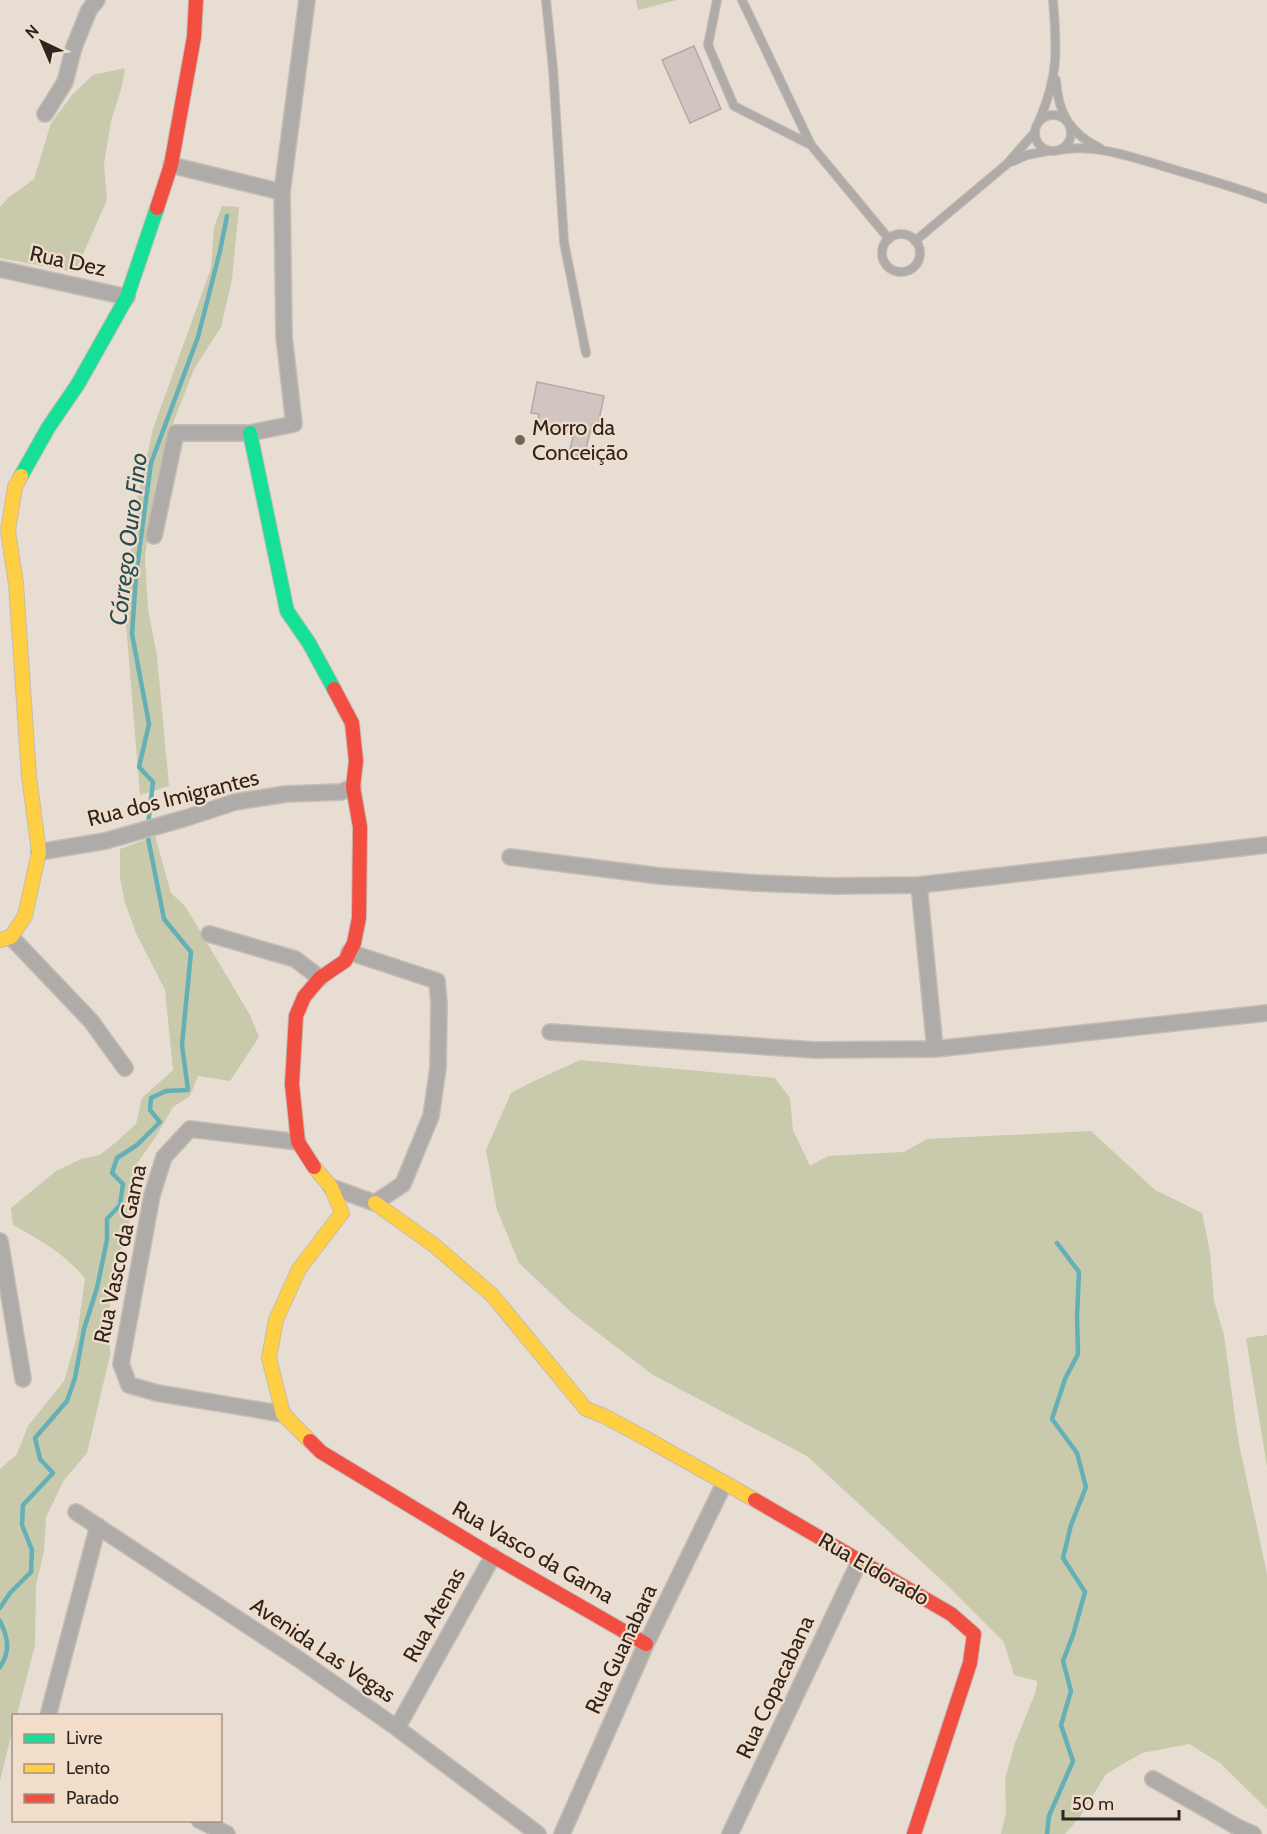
<svg xmlns="http://www.w3.org/2000/svg" width="1267" height="1834" font-family="Cabin,sans-serif">
  <style>
    .green { fill: #c9c9ab }
    .lines { fill: none; stroke-linecap: round; stroke-linejoin: round }
    .stream { stroke: #65b0b6; stroke-width: 4.5 }
    .building { fill: #d0c5c0; stroke: #b3a9a4; stroke-width: 1.5 }
    .lane-casing { stroke: #c5bcb4; stroke-width: 10 }
    .street-casing { stroke: #c5bcb4; stroke-width: 18 }
    .fast-casing { stroke: #c5bcb4; stroke-width: 16 }
    .slow-casing { stroke: #c5bcb4; stroke-width: 16 }
    .jam-casing { stroke: #c5bcb4; stroke-width: 16 }
    .lane { stroke: #afaba8; stroke-width: 8 }
    .street { stroke: #afaba8; stroke-width: 15 }
    .fast { stroke: #16e098; stroke-width: 14 }
    .slow { stroke: #ffcf43; stroke-width: 14 }
    .jam { stroke: #f24e42; stroke-width: 14 }
    .poi-dot { fill: #6e655e; stroke: #f1ddca; stroke-width: 2 }
    .labels { text-anchor: middle; dominant-baseline: central; stroke-width: 4.5; stroke-linejoin: round; paint-order: stroke }
    .street-label { font-size: 22px; fill: #2d251f; stroke: #f1ddca }
    .poi-label { font-size: 22px; fill: #2d251f; stroke: #f1ddca; text-anchor: start }
    .water-label { font-size: 24px; font-style: italic; fill: #214f55; stroke: #f1ddca }
  </style>
  <rect width="100%" height="100%" fill="#e8ddd3"/>
  <path class="green" d="M 636,0 L 677,0 L 638,10 Z
    M 125,68 L 122,86 L 111,121 L 104,164 L 107,200 L 75,272 L 0,258 L 0,207 L 8,198 L 34,179 L 51,123 L 73,94 L 93,75 Z
    M 222,206 L 239,207 L 232,279 L 221,327 L 194,369 L 175,418 L 155,486 L 145,556 L 148,609 L 157,656 L 169,786 L 140,795 L 124,599 L 131,551 L 133,517 L 153,429 L 211,268 L 214,227 Z
    M 155,836 L 171,893 L 185,906 L 250,1015 L 259,1037 L 230,1081 L 198,1076 L 190,1096 L 173,1107 L 157,1135 L 136,1165 L 137,1198 L 112,1280 L 109,1319 L 110,1355 L 87,1453 L 64,1480 L 46,1517 L 44,1551 L 36,1585 L 35,1645 L 17,1715 L 14,1716 L 13,1728 L 0,1781 L 0,1469 L 17,1454 L 28,1426 L 64,1381 L 77,1336 L 85,1278 C 65,1254 40,1240 13,1225 L 11,1208 L 56,1171 L 81,1159 L 100,1155 L 115,1143 L 136,1124 L 142,1098 L 173,1070 L 165,990 L 136,933 L 125,903 L 120,878 L 120,849 Z
    M 580,1060 L 775,1078 L 790,1098 L 793,1130 L 810,1166 L 828,1156 L 904,1152 L 927,1139 L 1091,1131 L 1155,1190 L 1202,1213 L 1210,1252 L 1214,1301 L 1224,1335 L 1238,1439 L 1267,1574 L 1267,1809 L 1220,1763 L 1189,1744 L 1142,1753 L 1106,1774 L 1079,1818 L 1065,1834 L 1001,1834 L 1006,1812 L 1005,1779 L 1015,1743 L 1036,1691 L 1037,1681 L 1014,1675 L 1004,1642 L 948,1586 L 807,1456 L 653,1375 L 572,1313 L 519,1263 L 497,1210 L 486,1150 L 511,1093 L 532,1082 Z
    M 1267,1335 L 1267,1467 L 1246,1338 Z"/>
  <g class="lines">
    <path class="stream" d="M 148,825 L 153,782 L 139,767 L 149,724 L 132,634 L 136,575 L 151,463 L 198,337 L 220,251 L 227,216
      M 0,1608 L 10,1593 L 31,1572 L 32,1550 L 22,1525 L 23,1505 L 53,1473 L 40,1459 L 35,1438 L 67,1401 L 75,1378 L 84,1329 L 97,1288 L 107,1240 L 107,1219 L 120,1205 L 123,1184 L 112,1173 L 117,1158 L 137,1145 L 160,1122 L 150,1110 L 151,1098 L 166,1091 L 188,1090 L 182,1045 L 191,952 L 164,919 L 147,833
      M 0,1621 C 8,1638 11,1650 0,1667
      M 1047,1834 L 1049,1816 L 1073,1761 L 1061,1725 L 1071,1691 L 1063,1661 L 1073,1635 L 1085,1592 L 1063,1558 L 1071,1525 L 1086,1487 L 1077,1453 L 1052,1419 L 1065,1379 L 1078,1354 L 1077,1317 L 1079,1272 L 1057,1243"/>
  </g>
  <path class="building" d="M 694,46 L 721,109 L 690,123 L 662,60 Z
    M 537,382 L 604,396 L 598,425 L 592,424 L 584,457 L 569,453 L 574,433 L 537,425 L 539,414 L 531,413 Z"/>
  <g class="lines">
    <defs>
      <path id="lane" d="M 546,0 L 553,69 L 564,242 L 586,353
        M 717,0 L 708,45 L 734,106 L 811,145
        M 742,0 L 811,145 L 889,239
        M 1056,80 C 1058,113 1070,134 1100,148
        M1035 133a18 18 0 1 1 36 0a18 18 0 1 1-36 0Z
        M 1039,121 C 1059,76 1057,48 1053,0
        M 1059,150 C 1095,143 1135,158 1169,168 C 1202,178 1235,187 1267,199
        M 1011,162 L 1027,155 L 1047,151
        M882 253a19 19 0 1 1 38 0a19 19 0 1 1-38 0Z
        M 915,241 L 1007,164 L 1035,132"/>
      <path id="street" d="M 45,114 L 65,82 L 74,47 L 89,10 L 97,0
        M 171,165 L 282,192
        M 0,269 L 127,297
        M 154,536 L 176,433 L 250,433 L 294,424 L 284,336 L 282,192 L 307,0
        M 39,852 L 105,841 L 186,818 L 235,802 L 286,794 L 341,792 L 353,787
        M 510,857 L 660,876 L 755,883 L 833,886 L 919,885 L 1267,845
        M 919,885 L 935,1049
        M 209,934 L 295,959 L 320,978
        M 11,937 L 91,1021 L 125,1068
        M 550,1032 L 815,1050 L 935,1049 L 1267,1013
        M 331,1187 L 375,1203 L 403,1184 L 431,1116 L 438,1068 L 439,1004 L 437,981 L 349,952
        M 0,1241 L 23,1379
        M 283,1414 L 157,1393 L 129,1385 L 121,1364 L 152,1195 L 164,1157 L 190,1129 L 298,1142
        M 76,1512 L 297,1658 L 397,1728 L 538,1834
        M 48,1716 L 98,1526
        M 397,1728 L 493,1556
        M 1153,1779 L 1239,1828 L 1253,1834
        M 199,1820 L 227,1834
        M 562,1834 L 646,1644 L 724,1484
        M 730,1834 L 860,1560"/>
      <path id="fast" d="M 250,433 L 287,611 L 309,643 L 334,689
        M 21,476 L 48,428 L 78,384 L 127,297 L 157,208"/>
      <path id="slow" d="M 0,940 L 11,937 L 25,916 L 39,852 L 29,776 L 16,584 L 8,531 L 15,487 L 21,476
        M 375,1203 L 435,1246 L 492,1295 L 586,1409 L 604,1416 L 647,1439 L 755,1500
        M 310,1441 L 283,1414 L 269,1358 L 276,1320 L 299,1269 L 342,1213 L 331,1187 L 314,1167"/>
      <path id="jam" d="M 157,208 L 171,165 L 194,37 L 196,0
        M 314,1167 L 298,1142 L 292,1084 L 296,1016 L 304,997 L 320,978 L 345,961 L 354,943 L 359,918 L 360,827 L 353,787 L 356,761 L 352,723 L 334,689
        M 310,1441 L 321,1452 L 493,1556 L 646,1644
        M 755,1500 L 951,1614 L 974,1634 L 970,1663 L 914,1834"/>
    </defs>
    <use href="#lane" class="lane-casing"/>
    <use href="#street" class="street-casing"/>
    <use href="#fast" class="fast-casing"/>
    <use href="#slow" class="slow-casing"/>
    <use href="#jam" class="jam-casing"/>
    <use href="#lane" class="lane"/>
    <use href="#street" class="street"/>
    <use href="#fast" class="fast"/>
    <use href="#slow" class="slow"/>
    <use href="#jam" class="jam"/>
  </g>
  <circle class="poi-dot" cx="520" cy="440" r="6"/>
  <g class="labels">
    <g class="street-label">
      <text transform="translate(68 261) rotate(12)">Rua Dez</text>
      <text transform="translate(173 798) rotate(-14)">Rua dos Imigrantes</text>
      <text transform="translate(120 1254) rotate(-78)">Rua Vasco da Gama</text>
      <text transform="translate(533 1552) rotate(30)">Rua Vasco da Gama</text>
      <text transform="translate(874 1569) rotate(30)">Rua Eldorado</text>
      <text transform="translate(434 1615) rotate(-61)">Rua Atenas</text>
      <text transform="translate(621 1649) rotate(-65)">Rua Guanabara</text>
      <text transform="translate(323 1650) rotate(34)">Avenida Las Vegas</text>
      <text transform="translate(775 1687) rotate(-65)">Rua Copacabana</text>
    </g>
    <g class="poi-label">
      <text x="532" y="427">Morro da<tspan x="532" dy="25">Conceição</tspan></text>
    </g>
    <g class="water-label">
      <text transform="translate(128 539) rotate(-83)">Córrego Ouro Fino</text>
    </g>
  </g>
  <rect x="12" y="1714" width="210" height="108" fill="#f1ddca" stroke="#a39386" stroke-width="1.5"/>
  <rect x="24" y="1734" width="30" height="9" fill="#16e098" stroke="#a39386" stroke-width="1.5"/>
  <text x="66" y="1744" font-size="18" fill="#2d251f">Livre</text>
  <rect x="24" y="1764" width="30" height="9" fill="#ffcf43" stroke="#a39386" stroke-width="1.5"/>
  <text x="66" y="1774" font-size="18" fill="#2d251f">Lento</text>
  <rect x="24" y="1794" width="30" height="9" fill="#f24e42" stroke="#a39386" stroke-width="1.5"/>
  <text x="66" y="1804" font-size="18" fill="#2d251f">Parado</text>
  <g transform="translate(42 42) rotate(316)" stroke="#f1ddca" stroke-width="4.5" paint-order="stroke">
  <path d="M0-4.5L10 22L0 15L-10 22Z" fill="#2d251f"/>
  <text y="-9" font-size="16" font-weight="bold" text-anchor="middle" fill="#2d251f">N</text>
  </g>
  <path d="M1063 1810v9h116v-9" fill="none" stroke="#2d251f" stroke-width="3"/>
  <text x="1072" y="1810" font-size="18" fill="#2d251f" stroke="#f1ddca" stroke-width="4.5" paint-order="stroke">50 m</text>
</svg>
